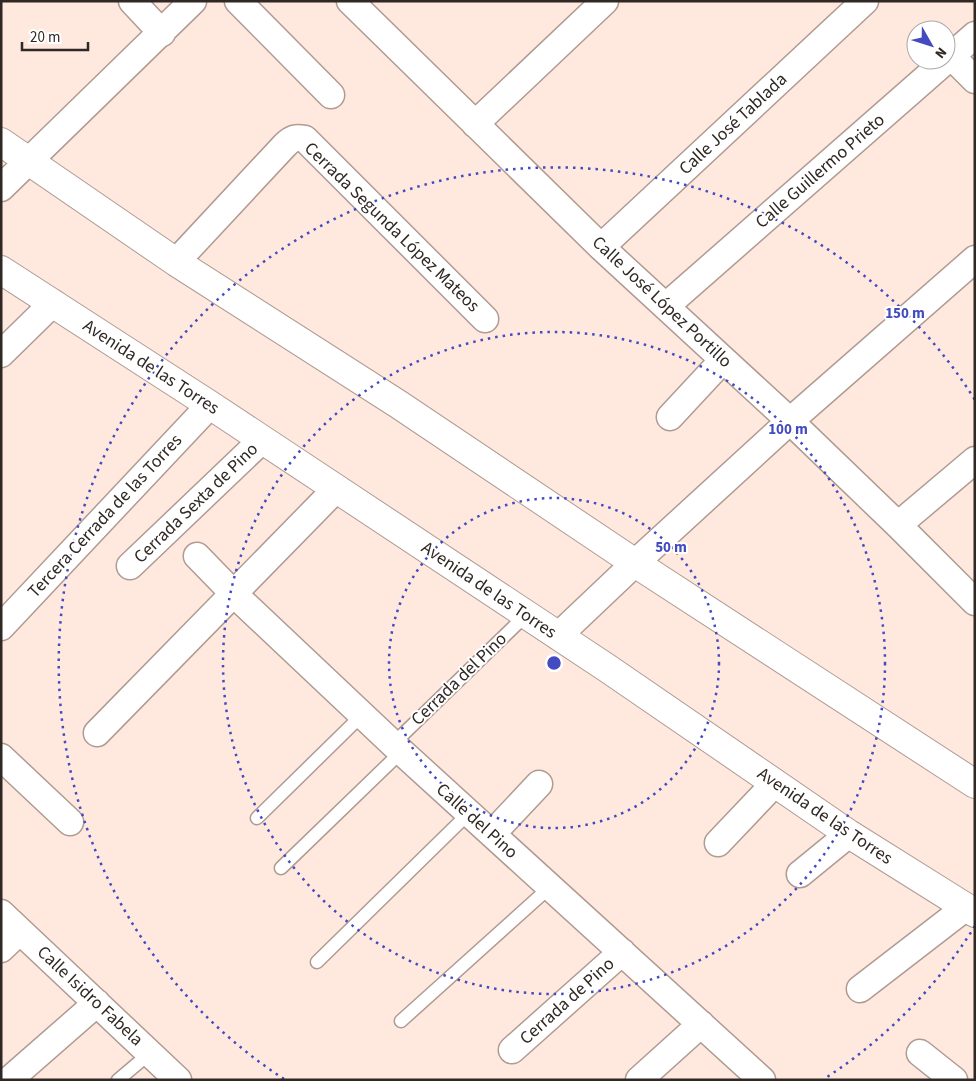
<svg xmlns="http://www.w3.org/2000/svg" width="976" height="1081" font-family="'Source Sans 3',sans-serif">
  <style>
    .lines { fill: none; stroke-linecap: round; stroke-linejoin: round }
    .service-casing { stroke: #af9b92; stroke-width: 15 }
    .minor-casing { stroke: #af9b92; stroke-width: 29 }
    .secondary-casing { stroke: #af9b92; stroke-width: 30 }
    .service { stroke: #fff; stroke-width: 12 }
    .minor { stroke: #fff; stroke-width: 26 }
    .secondary { stroke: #fff; stroke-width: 28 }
    .ring { fill: none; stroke: #424bbf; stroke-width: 2.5; stroke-dasharray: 2.5 5 }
    .labels { text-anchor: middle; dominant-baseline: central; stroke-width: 4; stroke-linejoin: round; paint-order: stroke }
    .street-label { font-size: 18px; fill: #2f2824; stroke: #fff }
    .centre { fill: #424bbf; stroke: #fff; stroke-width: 2.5 }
    .ring-label { font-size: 15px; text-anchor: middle; font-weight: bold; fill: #424bbf; stroke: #fff; stroke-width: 4; stroke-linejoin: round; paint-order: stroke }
  </style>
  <rect width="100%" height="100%" fill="#ffe9df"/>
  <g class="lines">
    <defs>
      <path id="service" d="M 393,744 L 526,615
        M 257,818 L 362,715
        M 281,868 L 401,752
        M 317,962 L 469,813
        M 401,1021 L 550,887
        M 118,1080 L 150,1053"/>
      <path id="minor" d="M 132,1 L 162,33
        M 238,1 L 331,95
        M 350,1 L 601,247 L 790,421 L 898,525 L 975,602
        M 951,56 L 975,80
        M 475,124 L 605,1
        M 1,188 L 193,1
        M 601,247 L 865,1
        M 176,262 L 285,145 C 292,138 296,137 305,139 L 485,319
        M 666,306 L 975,35
        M 1,354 L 53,303
        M 670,417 L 723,360
        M 898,525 L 975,460
        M 197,556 L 234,594 L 393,744 L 762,1080
        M 130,566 L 262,440
        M 1,627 L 210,405
        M 558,636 L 635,563 L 790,421 L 975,259
        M 97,733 L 336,489
        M 1,757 L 70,822
        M 492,834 L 539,784
        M 718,843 L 775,783
        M 800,874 L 849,834
        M 1,913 L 178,1080
        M 1,949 L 20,931
        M 860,989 L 965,908
        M 512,1050 L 622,952
        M 920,1053 L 954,1080
        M 9,1080 L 97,1003
        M 639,1080 L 701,1024"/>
      <path id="secondary" d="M 1,142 L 176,262 L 398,404 L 635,563 L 975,784
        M 1,270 L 210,405 L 607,668 L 849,834 L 975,913"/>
    </defs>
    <use href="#service" class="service-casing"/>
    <use href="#minor" class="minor-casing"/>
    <use href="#secondary" class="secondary-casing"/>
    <use href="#service" class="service"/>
    <use href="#minor" class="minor"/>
    <use href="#secondary" class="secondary"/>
  </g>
  <g class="ring">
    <circle cx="554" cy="663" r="165"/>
    <circle cx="554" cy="663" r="331"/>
    <path d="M975 926A496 496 0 0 1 824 1079M284 1079A496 496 0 1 1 975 400"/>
  </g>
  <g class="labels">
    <g class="street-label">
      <text transform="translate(733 124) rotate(-43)">Calle José Tablada</text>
      <text transform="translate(820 171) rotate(-41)">Calle Guillermo Prieto</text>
      <text transform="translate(392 227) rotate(44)">Cerrada Segunda López Mateos</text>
      <text transform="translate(662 302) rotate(43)">Calle José López Portillo</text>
      <text transform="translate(151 367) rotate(33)">Avenida de las Torres</text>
      <text transform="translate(196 503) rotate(-44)">Cerrada Sexta de Pino</text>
      <text transform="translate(105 516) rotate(-47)">Tercera Cerrada de las Torres</text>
      <text transform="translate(489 590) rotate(34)">Avenida de las Torres</text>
      <text transform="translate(459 679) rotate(-44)">Cerrada del Pino</text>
      <text transform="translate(825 816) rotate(34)">Avenida de las Torres</text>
      <text transform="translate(477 821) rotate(42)">Calle del Pino</text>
      <text transform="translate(90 996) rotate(43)">Calle Isidro Fabela</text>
      <text transform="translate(567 1001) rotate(-42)">Cerrada de Pino</text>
    </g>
  </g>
  <circle cx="554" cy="663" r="8" class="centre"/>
  <g class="ring-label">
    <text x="905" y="318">150 m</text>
    <text x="788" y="434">100 m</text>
    <text x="671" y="552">50 m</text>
  </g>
  <rect width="976" height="1081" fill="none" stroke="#2f2824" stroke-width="5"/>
  <g transform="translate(931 45) rotate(129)"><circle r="24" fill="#ffffff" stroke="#aca9a7"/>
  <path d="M0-4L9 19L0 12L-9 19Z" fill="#424bbf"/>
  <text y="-8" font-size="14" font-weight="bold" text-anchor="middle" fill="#2f2824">N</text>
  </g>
  <path d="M22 42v8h66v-8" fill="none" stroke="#2f2824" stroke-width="2.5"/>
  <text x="30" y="42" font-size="15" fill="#2f2824" stroke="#ffffff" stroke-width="4" paint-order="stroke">20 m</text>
</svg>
